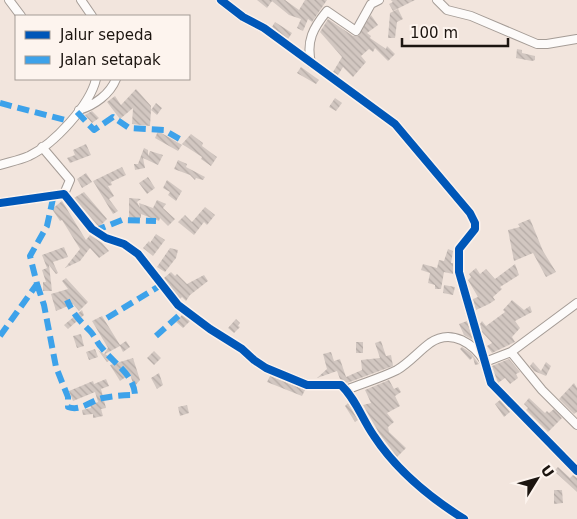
<svg xmlns="http://www.w3.org/2000/svg" width="577" height="519" font-family="'DejaVu Sans',sans-serif">
  <style>
    .building { fill: url(#building-back-hatch) }
    .lines { fill: none; stroke-linecap: round; stroke-linejoin: round }
    .minor-casing { stroke: #a59c96; stroke-width: 10 }
    .minor { stroke: #fdfbfa; stroke-width: 8 }
    .quiet { stroke: #3da2ea; stroke-width: 6; stroke-dasharray: 12 6; stroke-linecap: butt }
    .cycleway-casing { stroke: #fdf4ee; stroke-width: 11 }
    .cycleway { stroke: #0057b8; stroke-width: 8 }
  </style>
  <defs>
    <pattern id="building-back-hatch" width="6" height="6" patternUnits="userSpaceOnUse" patternTransform="scale(1.25)"><rect width="6" height="6" fill="#d2c7c1"/><path d="M-1 5l2 2M0 0l6 6M5-1l2 2" fill="none" stroke="#b4aaa5"/></pattern>
  </defs>
  <rect width="100%" height="100%" fill="#f2e5dd"/>
  <path class="building" d="M 257,0 L 285,0 L 299,10 L 305,0 L 327,0 L 312,22 L 308,19 L 303,31 L 297,28 L 301,19 L 289,15 L 272,1 L 267,8 Z
    M 391,0 L 415,0 L 393,11 L 389,4 L 393,2 Z
    M 398,9 L 403,19 L 397,22 L 395,38 L 388,38 L 390,13 Z
    M 371,15 L 378,25 L 367,33 L 371,36 L 370,38 L 386,49 L 387,46 L 395,54 L 388,61 L 375,48 L 373,52 L 369,49 L 361,56 L 366,62 L 353,77 L 343,67 L 338,75 L 333,72 L 342,57 L 320,32 L 328,19 L 353,36 L 358,36 Z
    M 275,22 L 292,33 L 288,39 L 272,27 Z
    M 517,49 L 522,50 L 522,53 L 535,56 L 535,60 L 532,61 L 516,58 Z
    M 301,67 L 319,80 L 316,84 L 297,73 Z
    M 136,89 L 151,106 L 151,110 L 156,103 L 162,108 L 157,115 L 151,110 L 150,126 L 132,124 L 133,108 L 120,119 L 107,102 L 115,96 L 121,105 Z
    M 335,98 L 342,103 L 336,111 L 329,107 Z
    M 92,111 L 99,118 L 92,123 L 85,115 Z
    M 158,131 L 182,145 L 178,151 L 155,138 Z
    M 191,134 L 203,143 L 202,146 L 217,157 L 211,166 L 201,159 L 202,157 L 182,144 Z
    M 86,144 L 91,155 L 70,163 L 67,158 L 75,155 L 73,150 Z
    M 144,148 L 148,150 L 148,156 L 150,151 L 163,155 L 158,165 L 143,158 L 145,168 L 135,170 L 134,164 L 138,164 Z
    M 178,160 L 187,164 L 186,167 L 205,177 L 203,180 L 196,178 L 195,180 L 190,175 L 174,169 Z
    M 122,167 L 126,175 L 111,182 L 112,185 L 108,186 L 114,196 L 109,199 L 118,211 L 113,214 L 93,181 Z
    M 86,173 L 92,182 L 82,188 L 77,179 Z
    M 148,177 L 155,188 L 147,194 L 139,183 Z
    M 167,180 L 182,191 L 176,201 L 168,195 L 170,192 L 163,188 Z
    M 84,192 L 107,219 L 99,227 L 74,198 Z
    M 129,198 L 141,199 L 137,202 L 140,208 L 139,203 L 153,208 L 157,200 L 166,204 L 163,208 L 175,219 L 168,226 L 160,218 L 159,221 L 141,214 L 141,218 L 129,218 Z
    M 62,201 L 86,240 L 90,235 L 102,243 L 109,251 L 99,258 L 90,248 L 80,261 L 65,268 L 80,249 L 62,220 L 60,221 L 52,209 Z
    M 205,207 L 215,215 L 207,225 L 204,222 L 194,235 L 178,222 L 185,215 L 192,222 Z
    M 530,219 L 543,251 L 556,272 L 546,277 L 533,253 L 514,261 L 508,230 L 520,227 L 518,224 Z
    M 156,234 L 165,240 L 153,256 L 143,248 L 149,241 L 150,243 Z
    M 64,247 L 68,257 L 53,262 L 58,273 L 56,274 L 49,265 L 52,291 L 43,291 L 43,282 L 46,282 L 42,270 L 47,268 L 42,255 Z
    M 170,248 L 178,250 L 176,258 L 165,272 L 157,267 Z
    M 448,249 L 453,251 L 451,263 L 453,263 L 453,274 L 444,272 L 441,289 L 435,289 L 435,285 L 428,283 L 430,273 L 421,270 L 423,264 L 437,268 L 439,260 L 444,261 Z
    M 515,264 L 519,275 L 500,287 L 502,289 L 493,297 L 495,300 L 489,304 L 476,310 L 473,299 L 478,297 L 468,280 L 471,277 L 469,274 L 476,268 L 480,274 L 486,269 L 495,279 Z
    M 171,272 L 175,276 L 177,274 L 187,284 L 204,275 L 208,281 L 190,295 L 186,301 L 182,297 L 180,299 L 164,278 Z
    M 66,278 L 88,302 L 79,311 L 73,304 L 56,311 L 51,294 L 68,289 L 62,281 Z
    M 444,285 L 455,287 L 453,295 L 443,293 Z
    M 512,300 L 524,310 L 530,306 L 532,312 L 515,321 L 520,328 L 512,337 L 515,342 L 492,353 L 487,346 L 492,343 L 482,332 L 480,324 L 482,321 L 486,326 L 505,312 L 503,310 Z
    M 82,310 L 84,315 L 68,329 L 64,325 Z
    M 182,315 L 190,321 L 183,328 L 176,322 Z
    M 102,316 L 120,345 L 126,341 L 130,347 L 123,352 L 120,346 L 105,354 L 112,359 L 107,362 L 98,350 L 104,354 L 108,348 L 92,321 Z
    M 236,319 L 240,323 L 238,326 L 240,327 L 234,333 L 228,328 Z
    M 467,321 L 473,340 L 464,335 L 459,324 Z
    M 81,334 L 84,346 L 77,348 L 73,336 Z
    M 381,341 L 386,356 L 391,355 L 393,366 L 347,383 L 340,379 L 337,371 L 317,378 L 327,369 L 323,354 L 331,352 L 334,361 L 340,359 L 346,377 L 362,370 L 361,360 L 380,358 L 375,343 Z
    M 356,342 L 363,342 L 363,353 L 356,353 Z
    M 462,347 L 471,353 L 479,364 L 475,365 L 473,357 L 470,360 L 460,349 Z
    M 95,349 L 98,357 L 89,360 L 86,352 Z
    M 154,351 L 161,358 L 154,365 L 147,358 Z
    M 133,358 L 140,380 L 134,387 L 130,374 L 120,381 L 110,365 Z
    M 509,359 L 520,372 L 516,374 L 518,378 L 510,384 L 505,378 L 498,383 L 492,366 Z
    M 533,362 L 541,371 L 546,362 L 551,366 L 546,376 L 534,371 L 530,366 Z
    M 159,373 L 163,385 L 157,389 L 151,378 Z
    M 270,376 L 305,390 L 302,396 L 267,382 Z
    M 106,379 L 109,386 L 101,389 L 106,408 L 101,409 L 103,416 L 93,418 L 93,414 L 83,415 L 82,410 L 91,408 L 90,405 L 98,402 L 95,392 L 73,401 L 69,391 L 93,381 L 94,384 Z
    M 389,380 L 394,389 L 398,387 L 401,392 L 395,396 L 400,406 L 387,413 L 394,422 L 388,427 L 389,432 L 406,448 L 397,457 L 379,433 L 363,405 L 371,403 L 365,390 Z
    M 574,383 L 577,388 L 577,412 L 574,414 L 559,399 Z
    M 529,398 L 545,413 L 547,411 L 549,413 L 554,409 L 562,418 L 548,432 L 526,410 L 528,408 L 524,404 Z
    M 500,400 L 510,412 L 504,417 L 495,404 Z
    M 348,403 L 358,420 L 355,422 L 345,406 Z
    M 187,405 L 189,413 L 180,416 L 178,407 Z
    M 558,467 L 570,478 L 573,475 L 577,478 L 577,492 L 554,471 Z
    M 554,490 L 562,490 L 563,503 L 554,504 Z"/>
  <g class="lines">
    <defs>
      <path id="minor" d="M 9,0 L 21,16
        M 81,0 L 92,16
        M 221,0 L 243,17 L 264,28 L 395,124 L 470,213 L 475,223 L 475,229 L 459,249 L 459,272 L 491,383 L 577,471
        M 437,0 L 447,10 L 471,16 L 537,44 L 547,44 L 577,39
        M 311,63 C 306,41 313,28 327,11 L 356,31 L 371,4 L 379,0
        M 79,110 C 95,105 110,94 116,79
        M 42,147 L 70,180 L 64,194
        M 0,165 C 10,162 20,160 29,156 C 54,144 90,105 96,79
        M 0,203 L 64,194 L 92,229 L 106,238 L 124,244 L 138,254 L 178,305 L 210,329 L 242,349 L 254,360 L 266,368 L 307,385 L 341,385 C 356,399 362,419 374,436 C 397,471 429,497 464,519
        M 511,352 L 542,390 L 577,425
        M 346,390 C 363,383 381,378 397,370 C 409,363 419,351 430,343 C 452,328 474,344 485,362 L 511,352 L 577,303"/>
    </defs>
    <use href="#minor" class="minor-casing"/>
    <use href="#minor" class="minor"/>
    <path class="quiet" d="M 0,103 L 69,121
      M 77,112 L 94,130 L 113,117 L 129,128 L 164,130 L 183,141
      M 94,231 L 122,220 L 156,221
      M 37,284 L 44,305 L 56,367 L 68,397 L 68,407 C 81,412 91,400 103,398 C 114,396 124,395 135,395 C 134,374 113,363 102,348 C 97,343 95,336 90,331 C 80,321 73,314 67,300
      M 107,318 L 161,285
      M 0,336 L 37,284 L 30,256 L 47,226 L 54,194
      M 156,336 L 185,310"/>
    <defs>
      <path id="cycleway" d="M 221,0 L 243,17 L 264,28 L 395,124 L 470,213 L 475,223 L 475,229 L 459,249 L 459,272 L 491,383 L 577,471
        M 0,203 L 64,194 L 92,229 L 106,238 L 124,244 L 138,254 L 178,305 L 210,329 L 242,349 L 254,360 L 266,368 L 307,385 L 341,385 C 356,399 362,419 374,436 C 397,471 429,497 464,519"/>
    </defs>
    <use href="#cycleway" class="cycleway-casing"/>
    <use href="#cycleway" class="cycleway"/>
  </g>
  <rect x="15" y="15" width="175" height="65" fill="#fdf4ee" stroke="#a39b95"/>
  <rect x="25" y="31" width="25" height="8" fill="#0057b8" stroke="#a39b95"/>
  <text x="60" y="40" font-size="15" fill="#1c1510">Jalur sepeda</text>
  <rect x="25" y="56" width="25" height="8" fill="#3da2ea" stroke="#a39b95"/>
  <text x="60" y="65" font-size="15" fill="#1c1510">Jalan setapak</text>
  <g transform="translate(537 479) rotate(53)" stroke="#fdf4ee" stroke-width="4" paint-order="stroke">
  <path d="M0-4L9 19L0 12L-9 19Z" fill="#1c1510"/>
  <text y="-8" font-size="14" font-weight="bold" text-anchor="middle" fill="#1c1510">U</text>
  </g>
  <path d="M402 38v8h106v-8" fill="none" stroke="#1c1510" stroke-width="2.5"/>
  <text x="410" y="38" font-size="15" fill="#1c1510" stroke="#fdf4ee" stroke-width="4" paint-order="stroke">100 m</text>
</svg>
